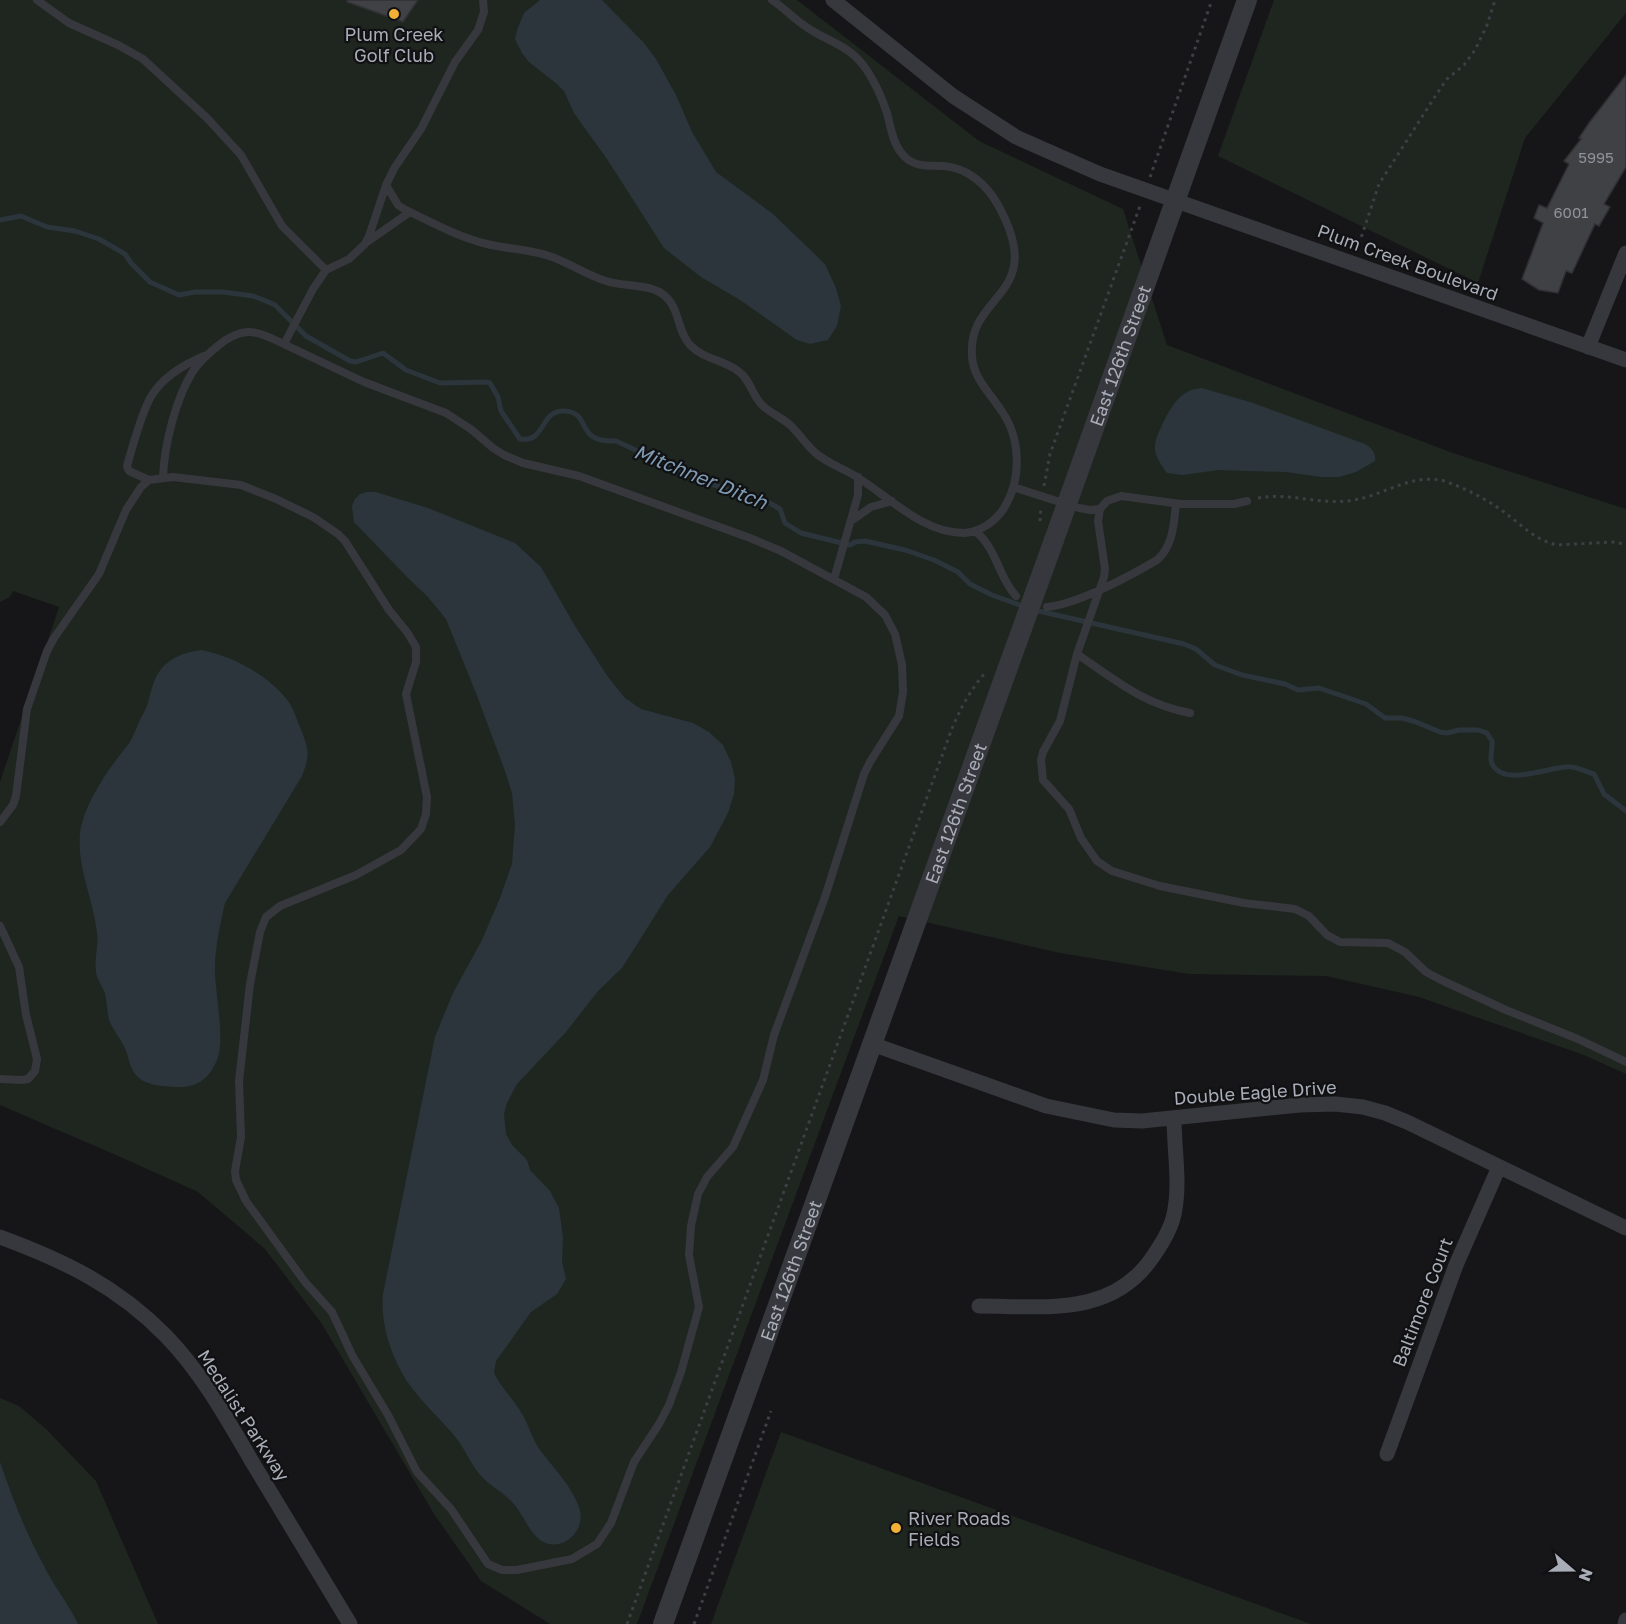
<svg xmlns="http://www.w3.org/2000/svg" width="1626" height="1624" font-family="'Golos Text',sans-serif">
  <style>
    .green { fill: #1e261f }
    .water { fill: #2c353c }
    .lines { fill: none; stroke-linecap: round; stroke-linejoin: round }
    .stream { stroke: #2c353c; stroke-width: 5 }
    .building { fill: #404145; stroke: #303034; stroke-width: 1.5 }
    .path { stroke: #3d3f44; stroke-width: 3; stroke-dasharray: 3 4.5; stroke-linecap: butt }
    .service { stroke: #37383d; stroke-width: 8 }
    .minor { stroke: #37383d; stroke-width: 15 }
    .tertiary { stroke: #37383d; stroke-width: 20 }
    .tertiary-bridge { stroke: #37383d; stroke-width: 20 }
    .poi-dot { fill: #f2b134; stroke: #111113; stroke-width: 2 }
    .labels { text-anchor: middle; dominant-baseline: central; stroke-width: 4.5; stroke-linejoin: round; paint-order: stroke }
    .number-label { font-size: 15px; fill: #8e929b }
    .poi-label { font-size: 18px; fill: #a8adb8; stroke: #111113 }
    .street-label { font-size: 18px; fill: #a8adb8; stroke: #111113 }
    .water-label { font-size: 20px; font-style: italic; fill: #7f9bb3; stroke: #111113 }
  </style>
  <rect width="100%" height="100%" fill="#161618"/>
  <path class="green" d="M 0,0 L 797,0 L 979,141 L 1123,209 L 1167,345 L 1453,453 L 1626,509 L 1626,1074 L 1584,1055 L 1419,997 L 1326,976 L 1189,974 L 1060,953 L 899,916 L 637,1624 L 550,1624 L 481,1581 L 434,1514 L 322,1324 L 265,1249 L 198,1192 L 125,1159 L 0,1105 L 0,782 L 59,607 L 13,591 L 10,597 L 0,602 Z
    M 1274,0 L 1626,0 L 1626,13 L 1525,138 L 1478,283 L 1218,156 Z
    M 0,1398 L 19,1406 L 46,1429 L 96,1481 L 158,1624 L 0,1624 Z
    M 781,1432 L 1311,1624 L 711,1624 Z"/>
  <path class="water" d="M 540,0 L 602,0 L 644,43 L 656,59 L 676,95 L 692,132 L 716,172 L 773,214 L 825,264 L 836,288 L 841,306 L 837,326 L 828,340 L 810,344 L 797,340 L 740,300 L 701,277 L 664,248 L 607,159 L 574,113 L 564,91 L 557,84 L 529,62 L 522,53 L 515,39 L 517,30 L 524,13 Z
    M 1202,388 L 1253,403 L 1365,444 C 1372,448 1376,453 1375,461 L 1356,472 L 1339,477 L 1321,477 L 1286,472 L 1248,471 L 1219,470 L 1182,475 L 1167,473 C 1162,466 1154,455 1155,447 C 1155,439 1159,432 1162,425 C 1171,407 1180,389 1202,388 Z
    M 367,492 L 376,492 L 428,508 L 515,543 L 541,567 L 575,626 L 608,677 L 625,698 L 641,709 L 693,723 L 709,732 L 723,745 L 731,762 L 735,779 L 734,794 L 728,813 L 710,847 L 668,895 L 622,968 L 598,991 L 566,1032 L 517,1084 L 507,1103 L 504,1114 L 506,1134 L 512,1145 L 527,1160 L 530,1170 L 550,1191 L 559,1208 L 563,1237 L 562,1261 L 566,1279 L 557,1294 L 531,1312 L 496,1361 L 494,1373 C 501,1388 514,1399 522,1414 C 529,1425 532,1439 540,1450 C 554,1469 574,1488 580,1511 C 585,1533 560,1554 540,1540 C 529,1532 523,1514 513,1503 C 504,1493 492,1487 482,1477 C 471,1465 466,1451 457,1439 C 442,1420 423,1404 409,1384 C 392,1359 380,1324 383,1294 L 435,1037 L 453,993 L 482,940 L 500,898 L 512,864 L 515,825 L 512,793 L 505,771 L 476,693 L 446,619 L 427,596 L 407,577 L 354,522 L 352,506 L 355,499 L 360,494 Z
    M 201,650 C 233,656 268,675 288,701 C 294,709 296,718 300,727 C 308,748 311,753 302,776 L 225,903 C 220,925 214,951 215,974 C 216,996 225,1043 217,1060 C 209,1079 197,1088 176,1087 C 163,1086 146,1086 137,1076 C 129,1068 129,1057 125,1048 C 120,1038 113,1030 109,1020 C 107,1011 107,1002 105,993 C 102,986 97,979 96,972 C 94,958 99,945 97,932 C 93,898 77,868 80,834 C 83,805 109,768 127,746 C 134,738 137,724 143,714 C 149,705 149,695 153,685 C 160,662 179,653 201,650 Z
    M 0,1462 C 12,1497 25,1531 43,1564 C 53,1585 68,1603 78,1624 L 0,1624 Z"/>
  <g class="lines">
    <path class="stream" d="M 0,220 L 21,216 L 47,227 L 75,231 L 99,239 L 125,254 L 131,263 L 150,282 L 179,295 L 195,292 L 223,292 L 253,296 L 266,301 L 275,305 L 306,336 L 350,361 L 356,362 L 383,353 L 406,370 L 440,383 L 486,382 L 490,383 L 498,397 L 501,411 L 520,439 C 546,443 540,410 564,411 C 593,412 573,443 616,441 L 705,482 L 736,492 L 759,497 L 780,509 L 785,523 L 801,533 L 850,545 L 855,542 L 865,541 L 905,550 L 934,560 L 958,572 L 970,584 L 992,595 L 1025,607
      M 1034,610 L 1184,644 L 1196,649 L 1215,665 L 1242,675 L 1285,684 L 1298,690 L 1319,688 L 1366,704 L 1385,718 L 1402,718 L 1416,722 L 1440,732 L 1447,733 L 1459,730 L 1478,730 L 1487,733 L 1492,741 C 1493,748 1489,758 1492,764 C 1505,789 1554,764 1572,767 C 1579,768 1587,772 1594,774 L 1604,794 L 1626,811"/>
  </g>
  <path class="building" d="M 347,0 L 418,0 L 403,22 L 347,2 Z
    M 1626,75 L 1626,167 L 1604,204 L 1610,207 L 1599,226 L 1595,224 L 1572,273 L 1566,271 L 1558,293 L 1539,290 L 1522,279 L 1543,223 L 1534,218 L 1539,205 L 1547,208 L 1569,164 L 1564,161 L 1581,139 L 1579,138 L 1589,123 Z"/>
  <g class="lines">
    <path class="path" d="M 1150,177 L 1212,0
      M 1359,244 L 1379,184 L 1436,95 L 1447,79 L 1464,65 L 1475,50 L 1487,25 L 1495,0
      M 1044,486 L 1050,454 L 1140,206
      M 1258,498 C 1290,492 1321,506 1354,500 C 1385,495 1414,471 1447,482 C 1467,489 1486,499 1504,512 C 1521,524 1535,541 1558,545 L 1612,542 L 1626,544
      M 1040,521 L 1041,507
      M 627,1624 L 951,731 C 959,711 971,688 986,672
      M 694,1624 L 771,1411"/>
    <path class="service" d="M 37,0 L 69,23 L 118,45 L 143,59 L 207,118 L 241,155 L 282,226 L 326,270
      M 386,185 L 398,205 L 404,209 C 431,222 458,237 487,244 C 507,249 529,249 549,256 C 568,262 586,275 606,281 C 624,287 650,283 665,296 C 680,309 677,331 690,345 C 703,359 724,360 738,371 C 750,379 752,395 762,405 C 770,413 781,417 790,425 C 800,434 807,447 818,455 C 831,465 847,470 860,479 C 891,499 924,533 964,533 C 980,532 995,522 1004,508 C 1022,479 1021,438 1001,410 C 990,393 973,378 972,356 C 967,292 1049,297 998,205 C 987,185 968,168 944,166 C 931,165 916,168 905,157 C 893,146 891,128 887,113 C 882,98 875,82 866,69 C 849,44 827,42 805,26 C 793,18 784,8 772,0
      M 367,242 L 410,212
      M 284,344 L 313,289 L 326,270 L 349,259 L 365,244 L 369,236 L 386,185 L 395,167 L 421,129 L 455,62 L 478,30 L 484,12 L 483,0
      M 149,480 L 129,471 L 127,466 C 132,448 143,408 152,395 C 164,376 185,364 204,356
      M 1013,487 L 1079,508 L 1090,510 L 1100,509
      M 1247,501 L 1234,504 L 1181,504 L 1121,496 L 1107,501 L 1100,509 L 1098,521 L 1105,569 L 1104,577 L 1077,654 L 1060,721 L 1043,752 L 1041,760 L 1043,780 L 1069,809 L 1081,838 L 1097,861 L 1112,871 L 1160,886 L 1244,903 L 1295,909 L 1309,916 L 1327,935 L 1340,942 L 1388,943 L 1405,952 L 1426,972 L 1441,980 L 1506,1010 L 1578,1039 L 1626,1062
      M 851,521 L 871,507 L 892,501
      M 975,531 C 997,548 998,577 1016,596
      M 834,579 L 858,495 L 858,477
      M 1047,607 C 1078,604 1130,576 1157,560 C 1173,546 1174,524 1176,504
      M 1077,654 C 1115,680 1143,704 1190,713
      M 0,822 L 13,805 L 16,796 L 27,709 L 47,651 L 54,638 L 99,574 L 126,510 L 141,487 L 149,480 L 173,477 L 241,485 L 276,499 L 313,517 L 338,534 L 345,541 L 389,610 L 407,632 L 416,647 L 416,662 L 406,694 L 427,797 L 426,814 L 421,829 L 401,850 L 356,875 L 280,906 L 266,917 L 260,932 L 250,984 L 239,1081 L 241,1137 L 235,1171 L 236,1180 L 246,1201 L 305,1282 L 332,1312 L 352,1355 L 388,1415 L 417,1472 L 451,1509 L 488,1564 L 502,1570 L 517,1570 L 572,1559 L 597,1544 L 611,1523 L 634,1462 L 659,1424 L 669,1405 L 681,1372 L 699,1307 L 689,1255 L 691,1226 L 698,1194 L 707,1177 L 733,1147 L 763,1080 L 774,1035 L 825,897 L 864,774 L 870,762 L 899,716 L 903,692 L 902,665 L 895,634 L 885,615 L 866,597 L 781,551 L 750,538 L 579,476 L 523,463 L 504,455 L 493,448 L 472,430 L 446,413 L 364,382 L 271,338 C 264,335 257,332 249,332 C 239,332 227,338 219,345 C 210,352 200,361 193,371 C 176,398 164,445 163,478
      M 0,926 L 19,967 L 26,1015 L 37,1059 L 35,1071 L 28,1079 L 22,1080 L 0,1079"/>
    <path class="minor" d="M 833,0 L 953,96 L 1016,137 L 1100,174 L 1626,360
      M 1588,347 L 1626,253
      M 872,1044 L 1046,1106 L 1114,1120 L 1142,1121 L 1300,1105 L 1335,1104 L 1363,1107 L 1385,1113 L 1407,1122 L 1626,1228
      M 0,1237 C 65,1261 117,1286 166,1336 C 201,1372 226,1417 251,1460 C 284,1515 317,1569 350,1624
      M 979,1306 C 1044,1306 1113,1318 1154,1255 C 1163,1242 1173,1225 1175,1209 C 1180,1180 1174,1148 1174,1118
      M 1387,1454 L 1456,1265 L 1499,1167
      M 1625,1624 L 1626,1620"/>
    <g class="tertiary">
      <path id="s1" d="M 1054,540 L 1247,0"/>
      <path id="s2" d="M 663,1624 L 1007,670"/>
    </g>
    <path class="tertiary-bridge" d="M 1007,670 L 1054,540"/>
  </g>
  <g class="poi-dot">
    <circle cx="394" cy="14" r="6"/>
    <circle cx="896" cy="1528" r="6"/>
  </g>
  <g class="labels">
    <g class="number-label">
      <text x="1596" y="157">5995</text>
      <text x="1571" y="212">6001</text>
    </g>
    <g class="poi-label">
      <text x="394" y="34">Plum Creek<tspan x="394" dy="21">Golf Club</tspan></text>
      <text x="908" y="1518" text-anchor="start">River Roads<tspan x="908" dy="21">Fields</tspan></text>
    </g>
    <g class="street-label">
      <text transform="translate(1408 262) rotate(20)">Plum Creek Boulevard</text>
      <text stroke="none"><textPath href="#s1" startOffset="196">East 126th Street</textPath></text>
      <text stroke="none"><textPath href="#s2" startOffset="862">East 126th Street</textPath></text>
      <text transform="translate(1255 1092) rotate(-4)">Double Eagle Drive</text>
      <text stroke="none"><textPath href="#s2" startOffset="376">East 126th Street</textPath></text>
      <text transform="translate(1422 1302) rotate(-69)">Baltimore Court</text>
      <text transform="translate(244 1415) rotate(57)">Medalist Parkway</text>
    </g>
    <g class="water-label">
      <text transform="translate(701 476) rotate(22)">Mitchner Ditch</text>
    </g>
  </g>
  <g transform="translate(1572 1570) rotate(110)" stroke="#111113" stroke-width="4.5" paint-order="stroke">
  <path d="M0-4.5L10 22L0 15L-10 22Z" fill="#a8adb8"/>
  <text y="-9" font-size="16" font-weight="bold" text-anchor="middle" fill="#a8adb8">N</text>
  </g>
</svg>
